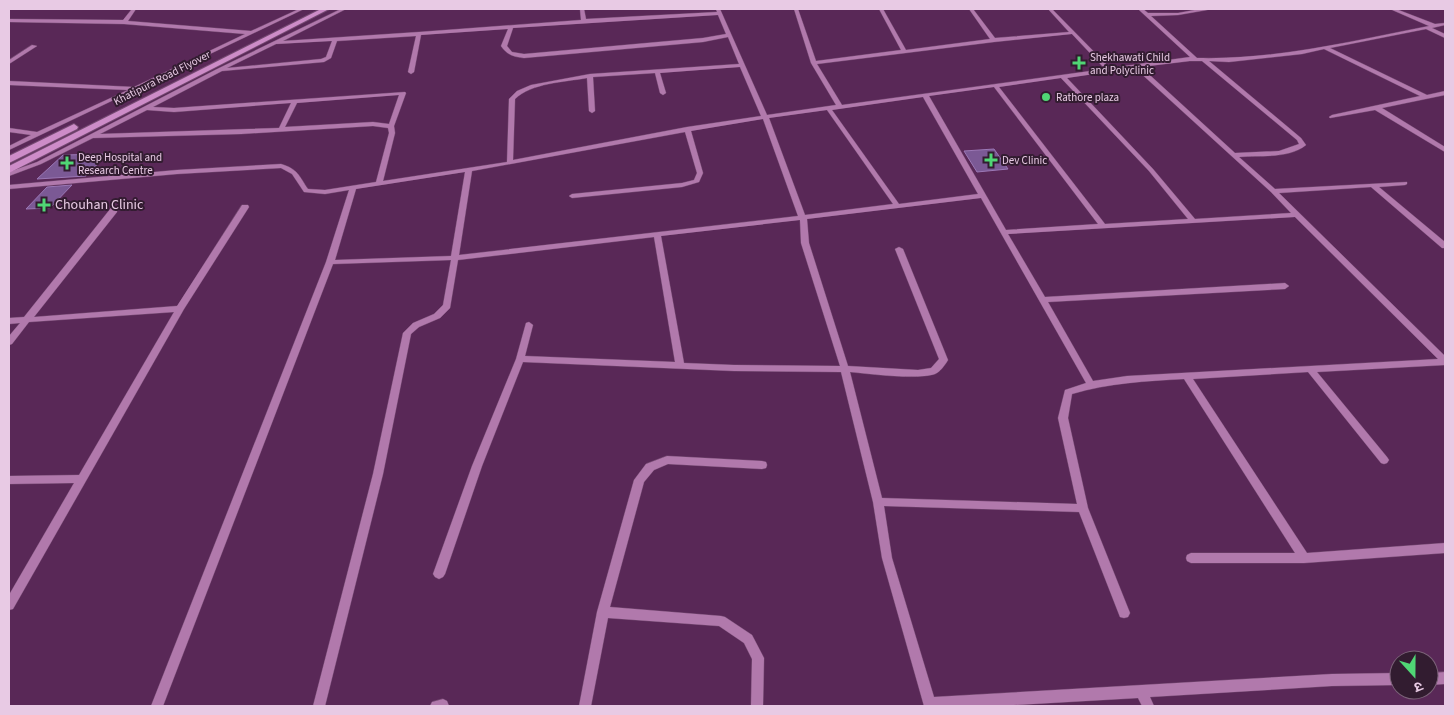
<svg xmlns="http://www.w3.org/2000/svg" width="1454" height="715" font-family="'Source Sans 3','Noto Sans Devanagari',sans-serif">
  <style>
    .building { fill: #7b5995; stroke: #9b78b6 }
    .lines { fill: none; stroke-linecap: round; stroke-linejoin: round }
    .minor-casing { stroke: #744971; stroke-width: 1 }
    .major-casing { stroke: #744971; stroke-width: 2 }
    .minor { fill: #b179ac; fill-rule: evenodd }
    .major { fill: #cd8cc8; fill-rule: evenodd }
    .poi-dot { fill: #50d675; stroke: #321c30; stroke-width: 2 }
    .labels { text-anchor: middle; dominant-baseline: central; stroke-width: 4; stroke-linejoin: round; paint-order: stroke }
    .far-poi-label { font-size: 11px; fill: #e8cae4; stroke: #321c30; text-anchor: start }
    .far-street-label { font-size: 11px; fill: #e8cae4; stroke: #321c30 }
    .poi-label { font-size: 14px; fill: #e8cae4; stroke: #321c30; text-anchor: start }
  </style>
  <rect width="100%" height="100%" fill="#592857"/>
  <path class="building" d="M 994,149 L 1008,169 L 977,172 L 964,151 Z
    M 107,154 L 86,176 L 37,179 L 63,155 Z
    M 72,185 L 50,208 L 26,209 L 47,187 Z"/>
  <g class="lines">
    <defs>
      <path id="minor" d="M 132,9 L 136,9 L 128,21 L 251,31 L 299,9 L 304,9 L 9,150 L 9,146 L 31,135 L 9,132 L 9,128 L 37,132 L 128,90 L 9,85 L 9,81 L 134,87 L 245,34 L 124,24 L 9,22 L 9,19 L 123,20 Z
        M 341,9 L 346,9 L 283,41 L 419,32 L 581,20 L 580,9 L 584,9 L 586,19 L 717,12 L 716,9 L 720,9 L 767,115 L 836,105 L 811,63 L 794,9 L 798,9 L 816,61 L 901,50 L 879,9 L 883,9 L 906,50 L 990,39 L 969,9 L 973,9 L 995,38 L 1069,32 L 1048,9 L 1052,9 L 1110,68 L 1190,57 L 1138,9 L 1143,9 L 1148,13 L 1178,13 L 1200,9 L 1209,9 L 1207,10 L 1178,15 L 1151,16 L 1197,58 C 1276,60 1352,41 1429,26 L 1390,9 L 1396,9 L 1435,24 L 1445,23 L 1445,25 L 1432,28 L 1445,34 L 1445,38 L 1426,29 L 1330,48 L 1427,95 L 1445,91 L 1445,95 L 1382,108 L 1445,147 L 1445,152 L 1375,110 L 1330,118 L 1329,117 L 1332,115 L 1420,96 L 1324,49 L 1302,54 L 1229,62 L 1209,61 L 1301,138 L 1306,145 C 1289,159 1260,155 1239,157 L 1275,189 L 1407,182 L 1407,184 L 1405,185 L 1379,187 L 1445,242 L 1445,248 L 1442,248 L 1371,187 L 1279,193 L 1445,356 L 1445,365 L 1317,372 L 1387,457 L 1389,460 L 1387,463 L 1384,464 L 1381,463 L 1308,372 L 1193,379 L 1307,553 L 1445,543 L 1445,553 L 1304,563 L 1191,563 L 1187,561 L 1186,558 L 1187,555 L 1191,553 L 1295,553 L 1184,379 C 1146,381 1109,383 1072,394 L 1068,418 L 1088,508 L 1130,613 L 1128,617 L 1124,618 L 1120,617 L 1079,512 L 884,506 L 892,558 L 934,697 L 1332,674 L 1399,673 L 1399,685 L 1332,686 L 1150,697 L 1154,706 L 1142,706 L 1138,698 L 997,706 L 924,706 L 882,558 L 873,502 L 841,372 L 734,371 L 523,362 L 482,466 L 445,574 L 443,577 L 439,579 L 435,577 L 433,574 L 472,466 L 516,359 L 526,323 L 529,322 L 533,325 L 525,356 L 675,362 L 654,237 L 458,260 L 450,308 L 440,318 L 419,327 L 411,334 L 383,474 L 325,706 L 313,706 L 373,474 L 403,333 L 413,323 L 434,314 L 443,305 L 451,260 L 333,264 L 163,706 L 151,706 L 326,262 L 349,190 L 325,194 L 304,192 L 292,174 L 281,168 L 177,174 L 9,189 L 9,185 L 177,170 L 281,164 C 298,169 299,176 308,189 L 325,190 L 376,182 L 389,133 L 388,128 L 373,126 L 241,134 L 93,138 L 41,164 L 9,176 L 9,172 L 37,162 L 217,69 ZM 718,15 L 726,34 L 703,38 L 524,54 L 512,52 L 507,46 L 513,28 ZM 508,29 L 501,46 C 507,55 514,57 524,58 L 703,42 L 728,37 L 739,64 L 590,74 L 531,85 L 517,91 L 509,99 L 507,162 L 383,181 L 395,133 L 394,126 L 406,93 L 405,92 L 174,108 L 153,107 L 222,71 L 324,62 L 331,58 L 337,41 L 416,36 L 408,72 L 411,74 L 414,72 L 421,35 ZM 1072,34 L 1105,69 L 842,105 L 817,64 L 994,42 ZM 332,41 L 326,57 L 321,59 L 227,68 L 276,44 ZM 1190,61 L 1202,61 L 1297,140 L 1299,144 L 1279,151 L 1235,153 L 1141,67 ZM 740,67 L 761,116 L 687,127 L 513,160 L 515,99 C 531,83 565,82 587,78 L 589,111 L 592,113 L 595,111 L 593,77 L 655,73 L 660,93 L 663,95 L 666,93 L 660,73 ZM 1135,68 L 1271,192 L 1291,213 L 1195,219 L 1153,169 L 1067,78 ZM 1061,78 L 1149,171 L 1188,219 L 1105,224 L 999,87 ZM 994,87 L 1098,224 L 1006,230 L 929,96 ZM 399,95 L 389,124 L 373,122 L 285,127 L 297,103 ZM 923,97 L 978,194 L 899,204 L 832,110 ZM 291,103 L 279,128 L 100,134 L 147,110 L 174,112 ZM 827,110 L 893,204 L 805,215 L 769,118 ZM 763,119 L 798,216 L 459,255 L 472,171 L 685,132 L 697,173 L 694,180 L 682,183 L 572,194 L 569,196 L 572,198 L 682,187 L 699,182 L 703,173 L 691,131 ZM 465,172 L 451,256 L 335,260 L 356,189 ZM 981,198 L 1086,383 L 1065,390 L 1058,418 L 1077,504 L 882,498 L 850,372 C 871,374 916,380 935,374 C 940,372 945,365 948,360 L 903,249 L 899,247 L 895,249 L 939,359 L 931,368 L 918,370 L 848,366 L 809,243 L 807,219 ZM 1295,217 L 1438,359 L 1127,376 L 1093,381 L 1048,302 L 1285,289 L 1289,286 L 1285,283 L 1045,297 L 1008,234 ZM 800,220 L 801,243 L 840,366 L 734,365 L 684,363 L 661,236 Z
        M 32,45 L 37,46 L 9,64 L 9,60 Z
        M 242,205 L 248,205 L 249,207 L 184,309 L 13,609 L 9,610 L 9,595 L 74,483 L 9,484 L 9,476 L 79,475 L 174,312 L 29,322 L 12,344 L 9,345 L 9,336 L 20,323 L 9,324 L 9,318 L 24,317 L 111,208 L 117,208 L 117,212 L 34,317 L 177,306 Z
        M 667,456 L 762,461 L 766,462 L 767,465 L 766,468 L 762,469 L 668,464 L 654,470 L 644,482 L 610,607 L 721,616 L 725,617 L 752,635 L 764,658 L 763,706 L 751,706 L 752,659 L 744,643 L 719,626 L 608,618 L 591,706 L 579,706 L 597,612 L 634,480 L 646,464 Z
        M 1445,672 L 1445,684 L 1429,685 L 1429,673 Z
        M 443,699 L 447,701 L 449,706 L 430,706 L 432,702 Z"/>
      <path id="major" d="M 321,9 L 329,9 L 9,173 L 9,166 Z
        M 74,124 L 78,127 L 77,129 L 9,163 L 9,156 Z"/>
    </defs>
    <use href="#minor" class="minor-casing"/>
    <use href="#major" class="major-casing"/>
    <use href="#minor" class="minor"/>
    <use href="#major" class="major"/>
  </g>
  <g class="poi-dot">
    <path d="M1076.5 55.5h5v5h5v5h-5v5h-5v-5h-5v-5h5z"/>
    <circle cx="1046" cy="97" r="5"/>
    <path d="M988.5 152.5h5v5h5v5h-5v5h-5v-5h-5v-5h5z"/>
    <path d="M64.5 155.5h5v5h5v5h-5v5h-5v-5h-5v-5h5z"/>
    <path d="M41.5 197.5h5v5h5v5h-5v5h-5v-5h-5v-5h5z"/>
  </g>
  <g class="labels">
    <g class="far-poi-label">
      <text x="1090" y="57">Shekhawati Child<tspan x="1090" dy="13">and Polyclinic</tspan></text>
      <text x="1056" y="97">Rathore plaza</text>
      <text x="78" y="157">Deep Hospital and<tspan x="78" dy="13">Research Centre</tspan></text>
      <text x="1002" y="160">Dev Clinic</text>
    </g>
    <g class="far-street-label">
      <text transform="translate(162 78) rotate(-27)">Khatipura Road Flyover</text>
    </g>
    <g class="poi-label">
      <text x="55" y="205">Chouhan Clinic</text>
    </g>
  </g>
  <rect width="1454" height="715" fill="none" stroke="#e8cae4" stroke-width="20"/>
  <g transform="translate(1414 675) rotate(159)"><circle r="24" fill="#321c30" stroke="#7b6278"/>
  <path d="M0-4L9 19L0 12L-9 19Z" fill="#50d675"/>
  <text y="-8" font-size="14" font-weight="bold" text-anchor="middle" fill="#e8cae4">उ</text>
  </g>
</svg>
